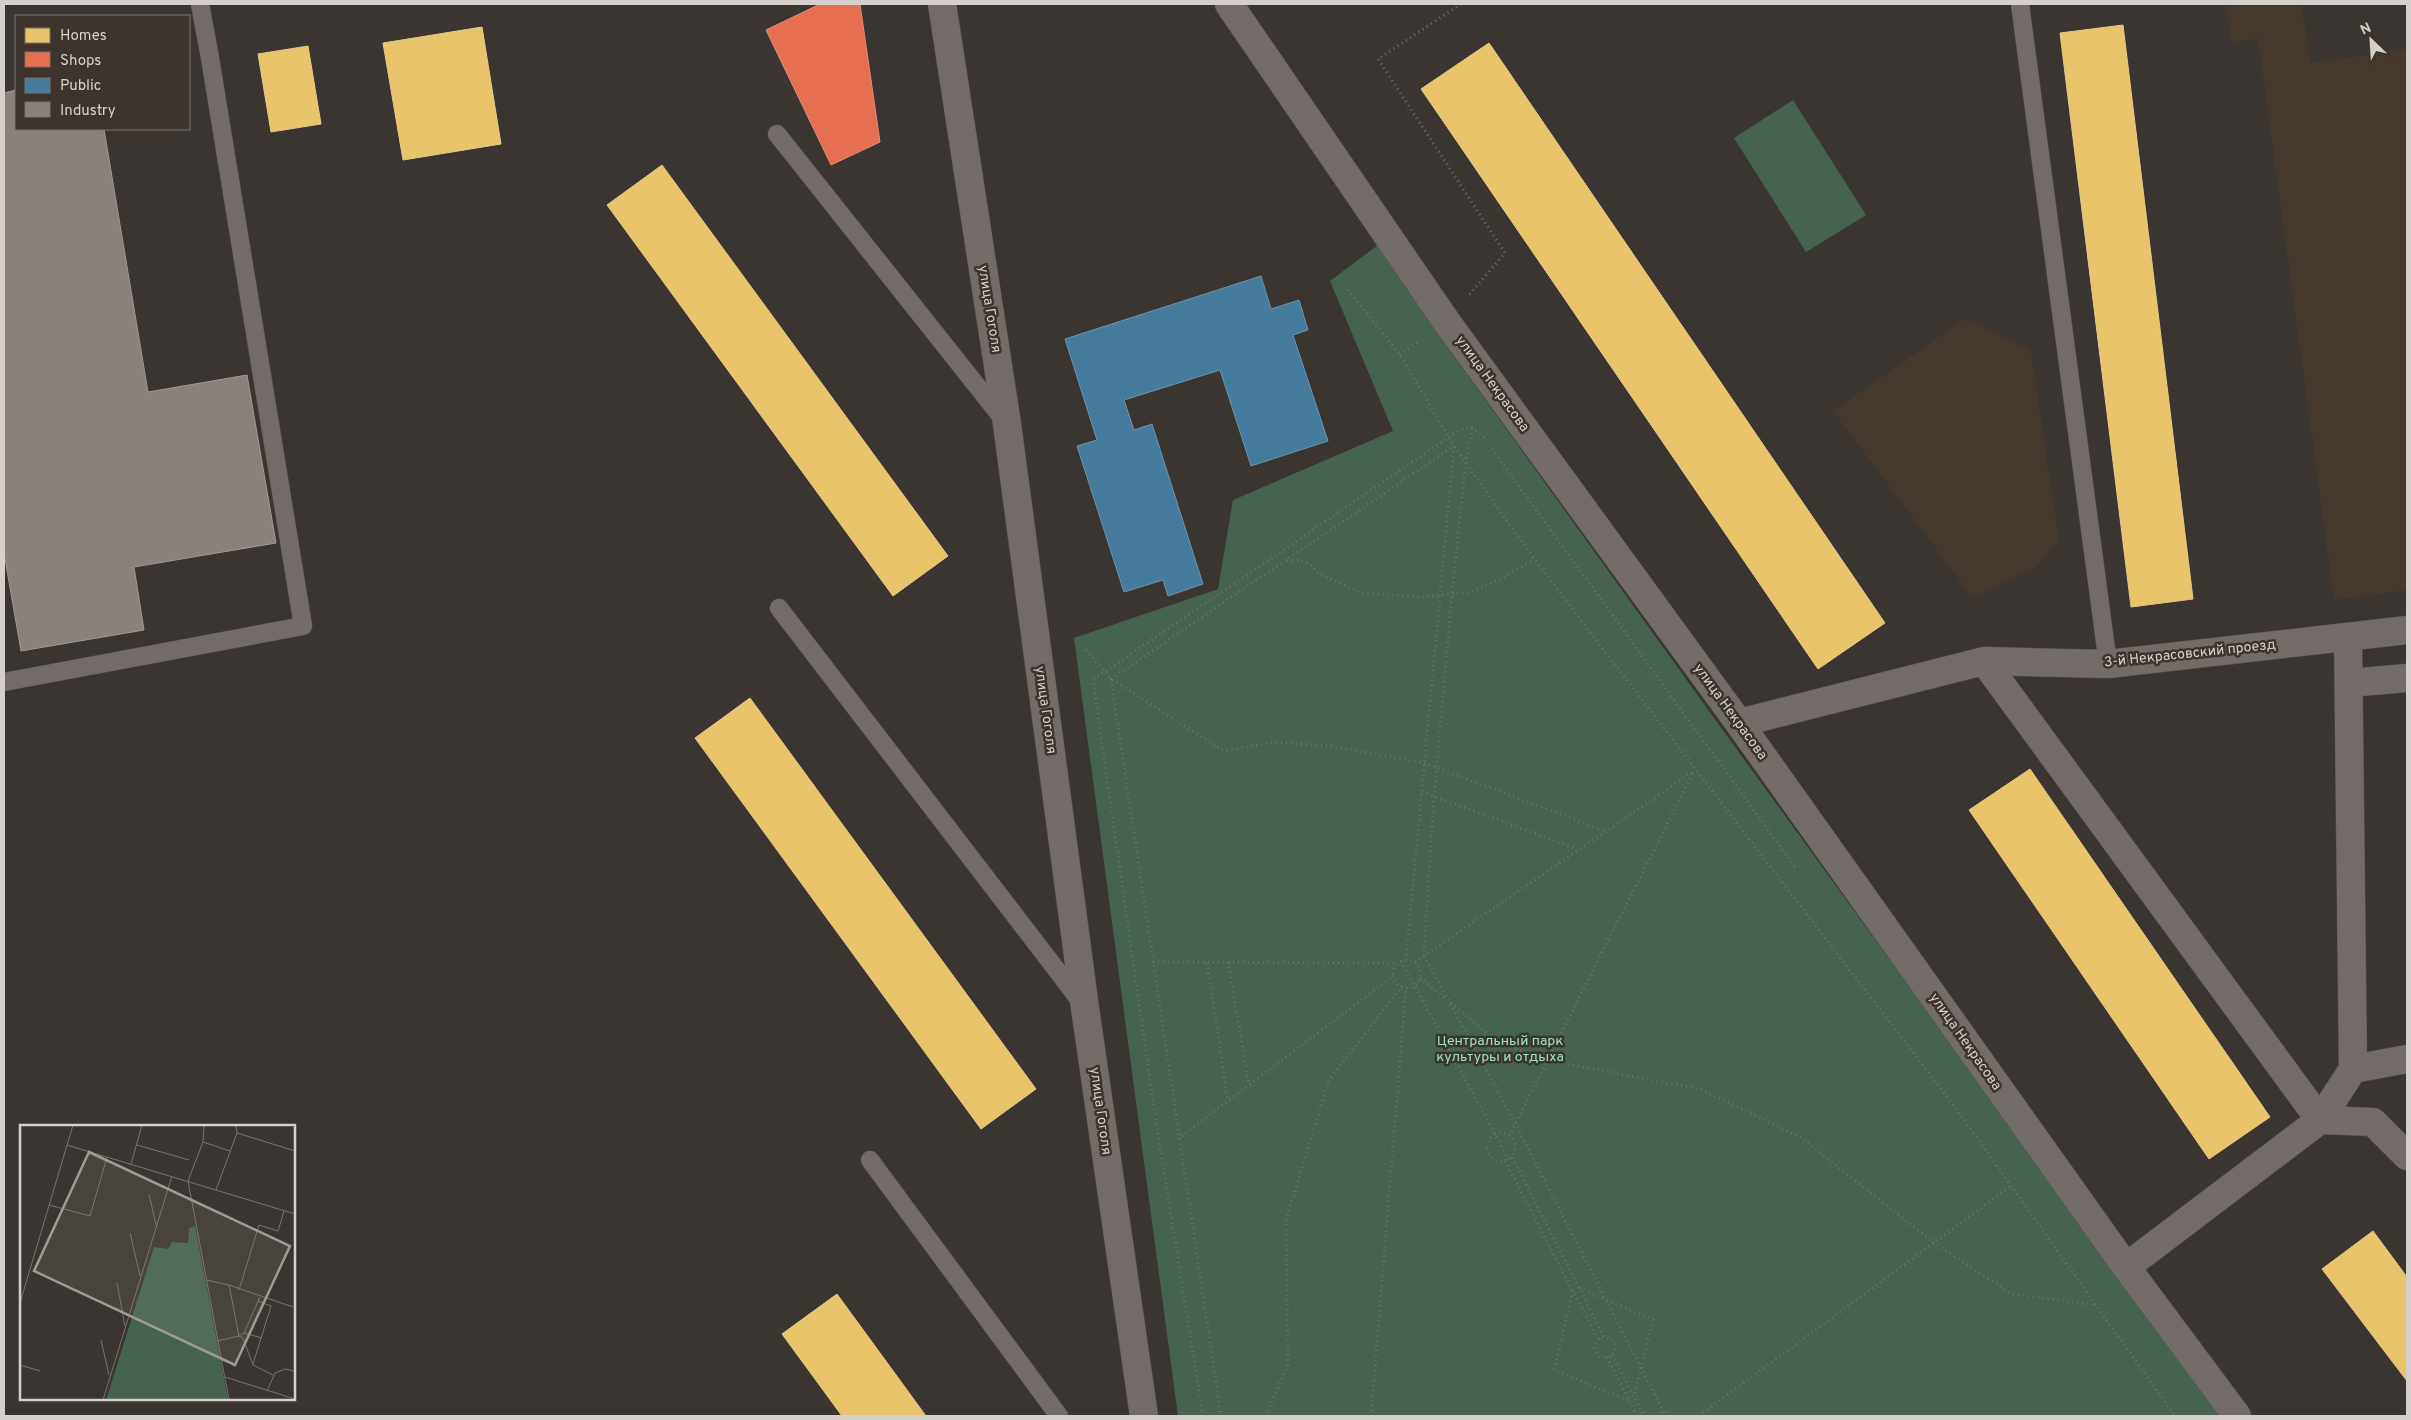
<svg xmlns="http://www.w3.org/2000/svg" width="2411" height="1420" font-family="Overpass,sans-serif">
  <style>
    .built { fill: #45392d }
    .green { fill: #466352 }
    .homes { fill: #e9c46a; stroke: #e3c887 }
    .shops { fill: #e76f51; stroke: #e28c76 }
    .public { fill: #457b9d; stroke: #7094ab }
    .industry { fill: #8a817c; stroke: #a09994 }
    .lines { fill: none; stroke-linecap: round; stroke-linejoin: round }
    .lane-casing { stroke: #55514d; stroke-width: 19 }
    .street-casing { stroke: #55514d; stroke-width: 29 }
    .path { stroke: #756f6c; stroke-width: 3; stroke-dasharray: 1 4; stroke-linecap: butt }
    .lane { stroke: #726b68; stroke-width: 18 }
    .street { stroke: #726b68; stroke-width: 28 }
    .labels { text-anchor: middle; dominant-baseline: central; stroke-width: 5; stroke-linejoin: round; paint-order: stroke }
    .street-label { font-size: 14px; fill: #d5d0cb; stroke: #3d352d }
    .park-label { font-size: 14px; fill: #96e5ba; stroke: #3d352d }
    .inset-road { fill: none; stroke: #78736e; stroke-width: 1 }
    .view { fill: #9f9a95; fill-opacity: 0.15; stroke: #9f9a95; stroke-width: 2.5 }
    .inset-edge { fill: none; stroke: #d5d0cb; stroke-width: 2.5 }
  </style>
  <rect width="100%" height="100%" fill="#3a3530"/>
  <path class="built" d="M 2226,4 L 2302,4 L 2310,63 L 2407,49 L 2407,590 L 2334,600 L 2258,39 L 2231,42 Z
    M 1966,318 L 2031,351 L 2059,541 L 2035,568 L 1972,597 L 1833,411 Z"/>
  <path class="green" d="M 1793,100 L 1866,215 L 1806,252 L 1734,138 Z
    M 1378,245 L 1435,330 L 1709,711 L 2221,1416 L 1178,1416 L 1074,638 L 1218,589 L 1233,500 L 1393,431 L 1330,281 Z"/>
  <path class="homes" d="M 2123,25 L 2193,599 L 2131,607 L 2060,33 Z
    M 482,27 L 501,144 L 403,160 L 383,43 Z
    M 1489,43 L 1885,623 L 1818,669 L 1421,89 Z
    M 308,46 L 321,124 L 271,132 L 258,54 Z
    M 662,165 L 948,556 L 893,596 L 607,205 Z
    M 750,698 L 1036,1089 L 981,1129 L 695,738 Z
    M 2030,769 L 2270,1117 L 2209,1159 L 1969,810 Z
    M 2373,1231 L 2407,1277 L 2407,1381 L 2322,1269 Z
    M 837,1294 L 926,1416 L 842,1416 L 782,1334 Z"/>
  <path class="shops" d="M 820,4 L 860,4 L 880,142 L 831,165 L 766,30 Z"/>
  <path class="public" d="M 1261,276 L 1271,309 L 1299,300 L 1308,330 L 1293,335 L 1328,441 L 1251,466 L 1220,370 L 1124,400 L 1134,430 L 1152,424 L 1203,584 L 1168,596 L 1163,580 L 1124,592 L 1077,446 L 1097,440 L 1065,339 Z"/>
  <path class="industry" d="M 16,90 L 16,129 L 104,129 L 148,392 L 247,375 L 276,543 L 134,567 L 144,630 L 21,651 L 4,553 L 4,93 Z"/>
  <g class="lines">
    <defs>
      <path id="lane" d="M 2020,4 L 2108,664
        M 777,134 L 1004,420
        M 779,608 L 1082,1003
        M 4,682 L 303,626 L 210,58 L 200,4
        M 870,1160 L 1059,1416"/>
      <path id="street" d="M 942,4 L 1007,424 L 1085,1008 L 1144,1416
        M 1229,4 L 1446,321 L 1739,723 L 2126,1267 L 2237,1416
        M 1984,661 L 2320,1120 L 2126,1267
        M 2349,683 L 2407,678
        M 1739,723 L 1984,661 L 2108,664 L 2407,630
        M 2353,1069 L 2407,1059
        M 2320,1120 L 2353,1069 L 2348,637
        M 2320,1120 L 2373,1122 L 2407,1156"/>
    </defs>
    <use href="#lane" class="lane-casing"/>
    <use href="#street" class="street-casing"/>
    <path class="path" d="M 1461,4 L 1378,59 L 1505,253 L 1469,295
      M 1348,290 L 1400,355 L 1454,446 L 1534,559 L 1955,1107 L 2175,1416
      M 1400,355 L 1419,341
      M 1472,428 L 1466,461 L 1452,594 L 1434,796 L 1424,955 L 1515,1123 L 1666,1416
      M 1492,449 L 1795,867
      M 1287,561 L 1300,560 L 1310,564 L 1319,574 L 1361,593 L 1418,597 L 1471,592 L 1500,579 L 1534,559
      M 1086,650 L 1111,679 L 1224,751 L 1274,742 L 1330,746 L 1424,763 L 1605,831
      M 1111,679 L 1221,1416
      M 1111,679 L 1454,446
      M 1422,792 L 1577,849
      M 1406,960 L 1454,446
      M1393 974a14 14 0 1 1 28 0a14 14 0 1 1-28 0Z
      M 1401,961 L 1509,1160
      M 1153,962 L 1397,963
      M 1228,962 L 1249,1085
      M 1415,962 L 1694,771
      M 1207,963 L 1228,1101
      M 1420,978 L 1446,999
      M 1451,1003 L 1502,1045 L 1572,1065 L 1700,1089 L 1800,1137 L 1934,1243 L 2012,1294 L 2096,1305
      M1487 1147a14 14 0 1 1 28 0a14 14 0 1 1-28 0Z
      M 1509,1136 L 1694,771
      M 1178,1139 L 1393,976
      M 1505,1161 L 1598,1339 C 1593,1346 1594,1351 1600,1357 L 1610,1357 L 1615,1351 L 1615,1344 L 1611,1339 L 1604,1337 L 1512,1157
      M 1579,1288 L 1653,1320 L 1634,1396
      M 1573,1291 L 1554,1370 L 1628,1400
      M 1612,1355 L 1644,1416
      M 1607,1357 L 1637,1416
      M 1203,1416 L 1153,1102 L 1093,680 L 1459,430 L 1472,428 L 1486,439
      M 1266,1416 L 1288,1364 L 1286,1220 L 1329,1080 L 1402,986
      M 1371,1416 L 1406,987
      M 1699,1416 L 2011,1186"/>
    <use href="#lane" class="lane"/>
    <use href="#street" class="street"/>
  </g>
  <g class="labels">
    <g class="street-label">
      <text transform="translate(989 309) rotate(81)">улица Гоголя</text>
      <text transform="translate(1492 384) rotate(54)">улица Некрасова</text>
      <text transform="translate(2190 654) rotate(-6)">3-й Некрасовский проезд</text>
      <text transform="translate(1045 710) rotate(82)">улица Гоголя</text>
      <text transform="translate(1730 712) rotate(54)">улица Некрасова</text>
      <text transform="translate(1965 1042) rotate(55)">улица Некрасова</text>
      <text transform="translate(1100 1111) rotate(82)">улица Гоголя</text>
    </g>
    <g class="park-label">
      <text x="1500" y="1041">Центральный парк<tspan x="1500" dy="16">культуры и отдыха</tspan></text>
    </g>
  </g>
  <g transform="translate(20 1125)">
    <rect width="275" height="275" fill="#3a3530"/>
    <path d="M 175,101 L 208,275 L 86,275 L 134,122 L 148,124 L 152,117 L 168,118 L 169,103 Z" fill="#466352"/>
    <path class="inset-road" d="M 184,0 L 183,17 L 168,56 L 209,275M 217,8 L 275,26M 183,17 L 210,26M 47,20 L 275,89M 117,20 L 169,35M 111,39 L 122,0M 196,65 L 217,8 L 216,0M 129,69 L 136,100M 29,80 L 70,91 L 87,32M 110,108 L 120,151M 186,155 L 209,160 L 273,182M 97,158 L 105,201M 219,165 L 239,100 L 258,106 L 264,86M 240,172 L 224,208 L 219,211 L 223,213 L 233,240 L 253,250M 0,178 L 53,0M 224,208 L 242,213M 81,215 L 89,250M 197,216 L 219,211 L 209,160M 233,239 L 251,181 L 238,176M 0,240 L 20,246M 205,252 L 275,274M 247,266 L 255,248 L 265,244 L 275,246M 83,275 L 152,51"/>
    <path class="view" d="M 69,27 L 270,121 L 215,240 L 14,146 Z"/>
    <rect width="275" height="275" class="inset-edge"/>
  </g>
  <rect width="2411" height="1420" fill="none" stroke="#d5d0cb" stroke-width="10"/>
  <rect x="15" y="15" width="175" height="115" fill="#3d352d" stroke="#7a736c"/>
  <rect x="25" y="28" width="25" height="15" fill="#e9c46a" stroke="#7a736c"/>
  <text x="60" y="40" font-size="15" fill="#d5d0cb">Homes</text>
  <rect x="25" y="52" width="25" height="15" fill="#e76f51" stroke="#7a736c"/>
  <text x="60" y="65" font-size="15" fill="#d5d0cb">Shops</text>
  <rect x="25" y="78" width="25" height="15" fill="#457b9d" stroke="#7a736c"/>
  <text x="60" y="90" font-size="15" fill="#d5d0cb">Public</text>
  <rect x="25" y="102" width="25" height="15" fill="#8a817c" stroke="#7a736c"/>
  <text x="60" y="115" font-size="15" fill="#d5d0cb">Industry</text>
  <g transform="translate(2371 40) rotate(335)" stroke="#3d352d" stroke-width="4" paint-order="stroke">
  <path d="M0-4L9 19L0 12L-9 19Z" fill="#d5d0cb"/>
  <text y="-8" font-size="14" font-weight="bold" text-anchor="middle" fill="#d5d0cb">N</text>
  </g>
</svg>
